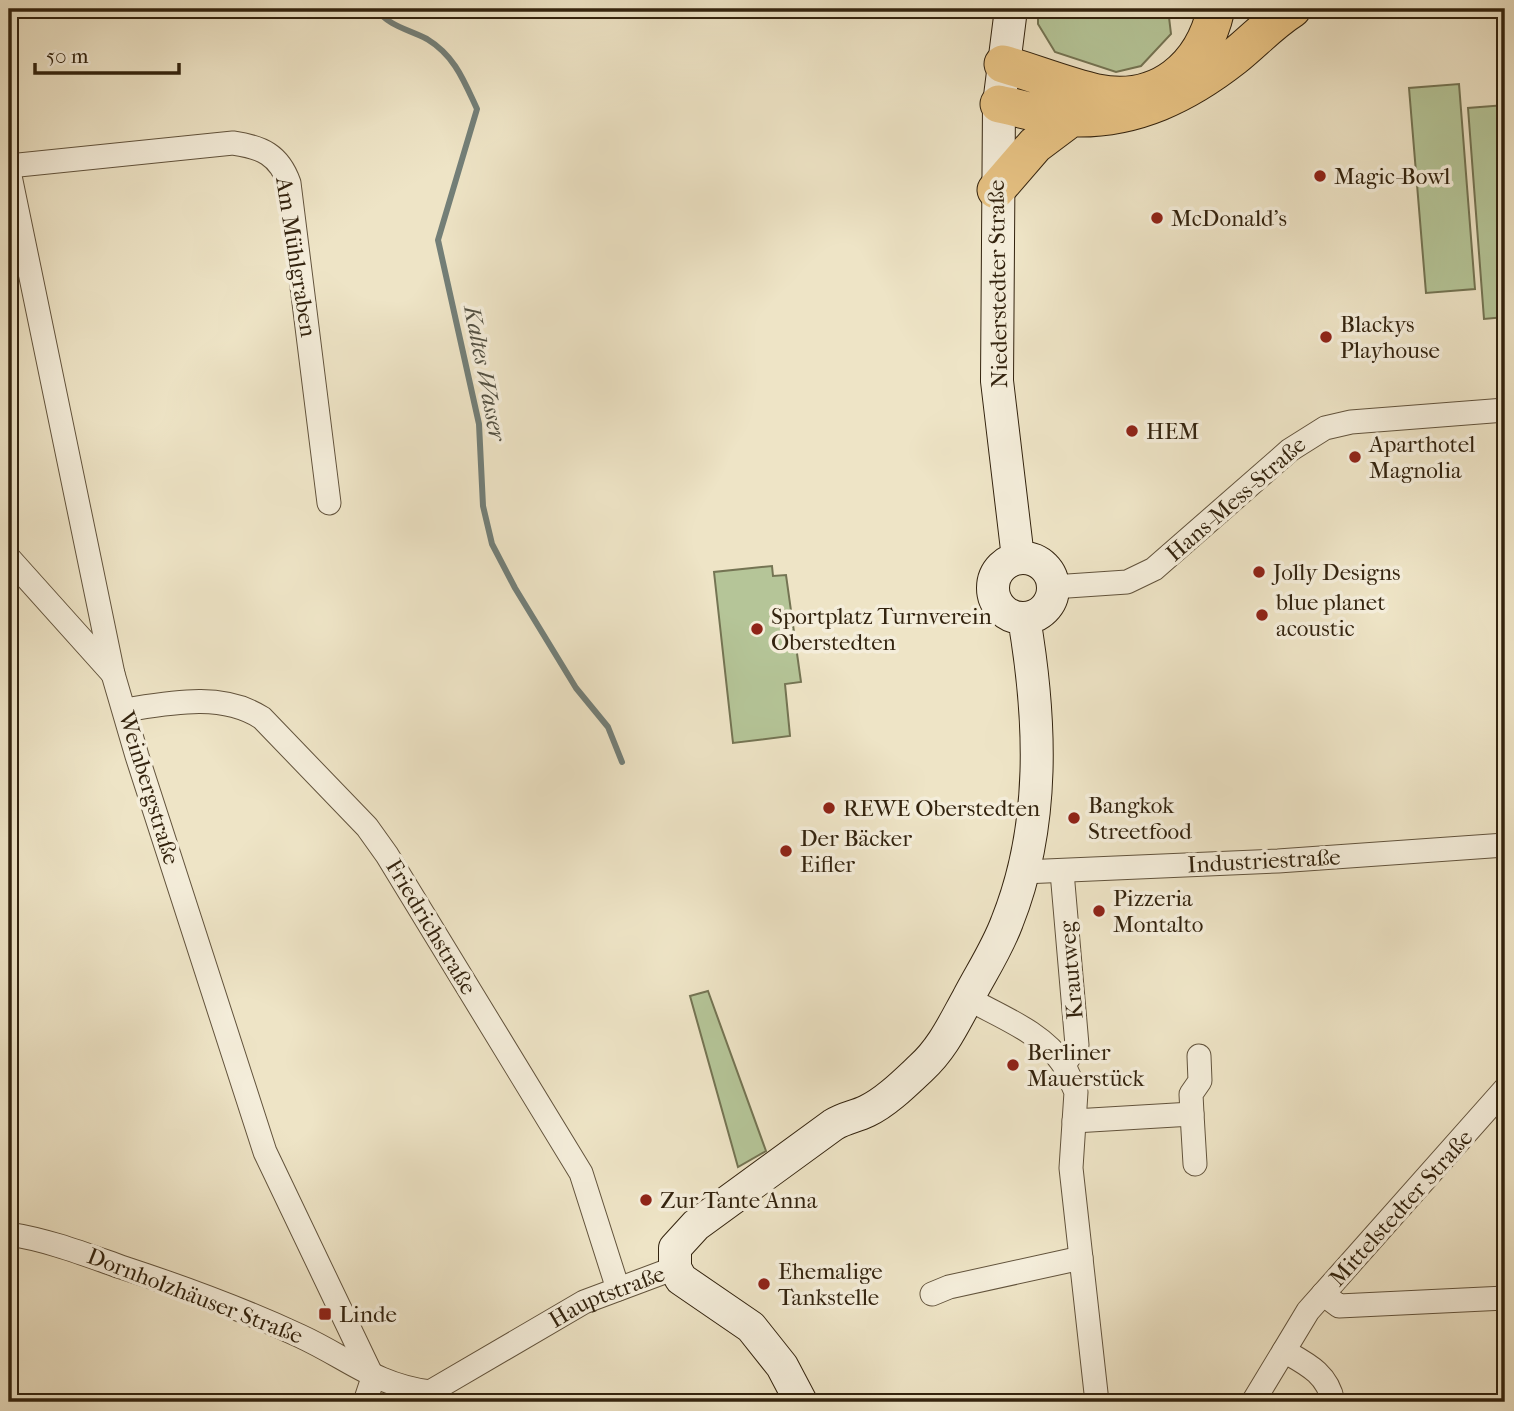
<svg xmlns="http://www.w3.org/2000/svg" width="1514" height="1411" font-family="'IM FELL French Canon',serif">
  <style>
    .green { fill: #b5c598; stroke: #747453; stroke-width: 2 }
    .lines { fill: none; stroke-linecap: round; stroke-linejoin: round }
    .stream { stroke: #737f78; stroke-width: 6 }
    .street-casing { stroke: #62533c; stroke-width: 25 }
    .secondary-casing { stroke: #33230e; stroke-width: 34 }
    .primary-casing { stroke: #33230e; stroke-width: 39 }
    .street { stroke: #f4edda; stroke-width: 23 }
    .secondary { stroke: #f4edda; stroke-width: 32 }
    .primary { stroke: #e7c283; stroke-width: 37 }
    .poi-dot { fill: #8f2418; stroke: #f4edda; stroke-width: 2.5 }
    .labels { text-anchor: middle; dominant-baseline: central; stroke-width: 7; stroke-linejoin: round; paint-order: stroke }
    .poi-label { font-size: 23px; fill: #33230e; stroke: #f4edda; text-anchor: start }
    .street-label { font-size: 23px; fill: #33230e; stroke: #f4edda }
    .water-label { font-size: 24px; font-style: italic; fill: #535143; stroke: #f4edda }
  </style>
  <rect width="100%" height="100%" fill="#eee4c6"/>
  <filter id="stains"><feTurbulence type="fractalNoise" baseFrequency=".00286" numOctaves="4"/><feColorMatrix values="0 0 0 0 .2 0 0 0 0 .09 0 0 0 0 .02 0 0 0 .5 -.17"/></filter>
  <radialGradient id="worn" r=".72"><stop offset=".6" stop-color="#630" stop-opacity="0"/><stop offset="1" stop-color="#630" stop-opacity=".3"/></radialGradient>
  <path class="green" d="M 1038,9 L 1168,9 L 1171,34 L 1141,66 L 1116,72 L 1055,52 L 1038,24 Z
    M 1459,84 L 1475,289 L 1426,293 L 1409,88 Z
    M 1505,105 L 1505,317 L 1484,319 L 1468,108 Z
    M 772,566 L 773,576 L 786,575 L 801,682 L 785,684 L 790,736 L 733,743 L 714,572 Z
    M 708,991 L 766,1151 L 738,1167 L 690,996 Z"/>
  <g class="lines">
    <path class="stream" d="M 376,9 C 390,27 408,29 427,39 C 455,56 464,81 477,109 L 438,240 L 479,424 L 483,506 L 492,544 L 515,588 L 576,688 L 608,727 L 622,762"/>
    <defs>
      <g id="street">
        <path d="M 9,166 L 233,143 C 262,147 279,155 289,183 L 329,503"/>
        <path d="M 9,171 L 113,674 L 137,756 L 265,1152 L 373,1378"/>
        <path d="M 9,558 L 113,674"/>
        <path d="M 1053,587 L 1127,582 L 1154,569 L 1290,450 L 1325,428 L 1351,422 L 1505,410"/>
        <path d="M 125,710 C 170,703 222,692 262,718 L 367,827 L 387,855 L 581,1173 L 618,1289"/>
        <path d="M 1023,872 L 1278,861 L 1505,845"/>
        <path d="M 1062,872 L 1077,1045 L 1064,1065 L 1076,1092 L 1071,1168 L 1097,1402"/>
        <path d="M 967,998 C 1001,1017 1042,1032 1064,1065"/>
        <path d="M 1192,1114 L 1191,1094 L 1200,1081 L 1199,1056"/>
        <path d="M 1074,1121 L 1192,1114 L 1195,1164"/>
        <path id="s1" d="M 9,1234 C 48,1240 84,1254 121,1267 C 182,1287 242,1309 300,1336 C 348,1358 375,1385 430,1392 L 584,1302 L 675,1268"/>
        <path d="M 932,1294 L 949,1287 L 1081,1258"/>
        <path d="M 1323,1294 L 1339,1306 L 1505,1298"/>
        <path d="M 1284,1351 C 1307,1364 1328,1374 1333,1402"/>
        <path d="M 365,1402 L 373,1378"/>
        <path d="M 1253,1402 L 1308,1311 L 1505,1089"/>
      </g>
      <path id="secondary" d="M 1011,9 L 999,104 L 997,381 L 1018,558
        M993 588a30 30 0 1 1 60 0a30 30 0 1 1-60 0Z
        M 801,1402 L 782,1366 L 751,1327 L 681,1279 L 675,1268 L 675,1248 L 696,1225 L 833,1125 C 846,1117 855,1117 867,1111 C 886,1102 905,1083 921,1068 C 943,1048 954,1023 968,998 C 981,973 997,949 1007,922 C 1046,825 1041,718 1024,618"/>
      <path id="primary" d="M 1003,64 C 1034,73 1066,86 1097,93 C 1159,105 1203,67 1216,9
        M 999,104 C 1023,109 1048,117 1073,118 C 1135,120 1187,94 1234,57 C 1254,41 1270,23 1292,9
        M 996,190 L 1035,145 L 1071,118"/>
    </defs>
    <use href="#street" class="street-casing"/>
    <use href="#secondary" class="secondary-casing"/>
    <use href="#primary" class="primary-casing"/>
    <use href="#street" class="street"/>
    <use href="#secondary" class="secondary"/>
    <use href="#primary" class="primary"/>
  </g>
  <g class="poi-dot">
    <circle cx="1320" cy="176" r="7"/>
    <circle cx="1157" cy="218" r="7"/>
    <circle cx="1326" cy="337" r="7"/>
    <circle cx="1132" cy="431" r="7"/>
    <circle cx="1355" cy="457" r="7"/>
    <circle cx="1259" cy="572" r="7"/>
    <circle cx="1262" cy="615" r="7"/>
    <circle cx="757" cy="629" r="7"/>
    <circle cx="829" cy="808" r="7"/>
    <circle cx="1074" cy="818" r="7"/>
    <circle cx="786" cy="851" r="7"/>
    <circle cx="1099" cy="911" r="7"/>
    <circle cx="1013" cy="1065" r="7"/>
    <circle cx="646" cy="1200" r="7"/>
    <circle cx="764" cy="1284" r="7"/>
    <rect x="318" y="1307" width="14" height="14" rx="3.5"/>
  </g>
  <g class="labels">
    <g class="poi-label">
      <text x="1334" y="176">Magic-Bowl</text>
      <text x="1171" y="218">McDonald's</text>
      <text x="1340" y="324">Blackys<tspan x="1340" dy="26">Playhouse</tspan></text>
      <text x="1146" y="431">HEM</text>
      <text x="1369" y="444">Aparthotel<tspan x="1369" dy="26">Magnolia</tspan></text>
      <text x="1273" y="572">Jolly Designs</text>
      <text x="1276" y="602">blue planet<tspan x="1276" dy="26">acoustic</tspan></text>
      <text x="771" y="616">Sportplatz Turnverein<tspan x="771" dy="26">Oberstedten</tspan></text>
      <text x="1088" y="805">Bangkok<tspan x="1088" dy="26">Streetfood</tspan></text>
      <text x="843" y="808">REWE Oberstedten</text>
      <text x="800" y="838">Der Bäcker<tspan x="800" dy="26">Eifler</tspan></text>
      <text x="1113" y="898">Pizzeria<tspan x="1113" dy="26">Montalto</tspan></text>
      <text x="1027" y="1052">Berliner<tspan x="1027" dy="26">Mauerstück</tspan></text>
      <text x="660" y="1200">Zur Tante Anna</text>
      <text x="778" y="1271">Ehemalige<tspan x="778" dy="26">Tankstelle</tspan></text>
      <text x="339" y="1314">Linde</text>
    </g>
    <g class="street-label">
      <text transform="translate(296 257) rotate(81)">Am Mühlgraben</text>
      <text transform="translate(998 284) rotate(-91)">Niederstedter Straße</text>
      <text transform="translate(1236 499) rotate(-41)">Hans-Mess-Straße</text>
      <text transform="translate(149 788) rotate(73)">Weinbergstraße</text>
      <text transform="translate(1264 861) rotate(-3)">Industriestraße</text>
      <text transform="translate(431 927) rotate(59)">Friedrichstraße</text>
      <text transform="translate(1071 970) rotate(-95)">Krautweg</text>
      <text transform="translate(1401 1208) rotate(-48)">Mittelstedter Straße</text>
      <text transform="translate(195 1296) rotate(21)">Dornholzhäuser Straße</text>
      <text stroke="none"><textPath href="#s1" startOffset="653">Hauptstraße</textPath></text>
    </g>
    <g class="water-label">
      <text transform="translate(485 373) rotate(79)">Kaltes Wasser</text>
    </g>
  </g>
  <rect width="1514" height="1411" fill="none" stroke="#eee4c6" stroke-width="35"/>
  <rect x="10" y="10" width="1493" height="1390" fill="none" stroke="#33230e" stroke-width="3.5"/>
  <rect x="18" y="18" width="1479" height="1376" fill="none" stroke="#33230e" stroke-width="2"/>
  <path d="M35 63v10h144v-10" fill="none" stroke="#33230e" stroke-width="3.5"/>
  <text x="46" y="63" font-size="21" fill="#33230e" stroke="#f4edda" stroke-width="5" paint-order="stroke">50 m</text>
  <rect width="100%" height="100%" filter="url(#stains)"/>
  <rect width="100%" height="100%" fill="url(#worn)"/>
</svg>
